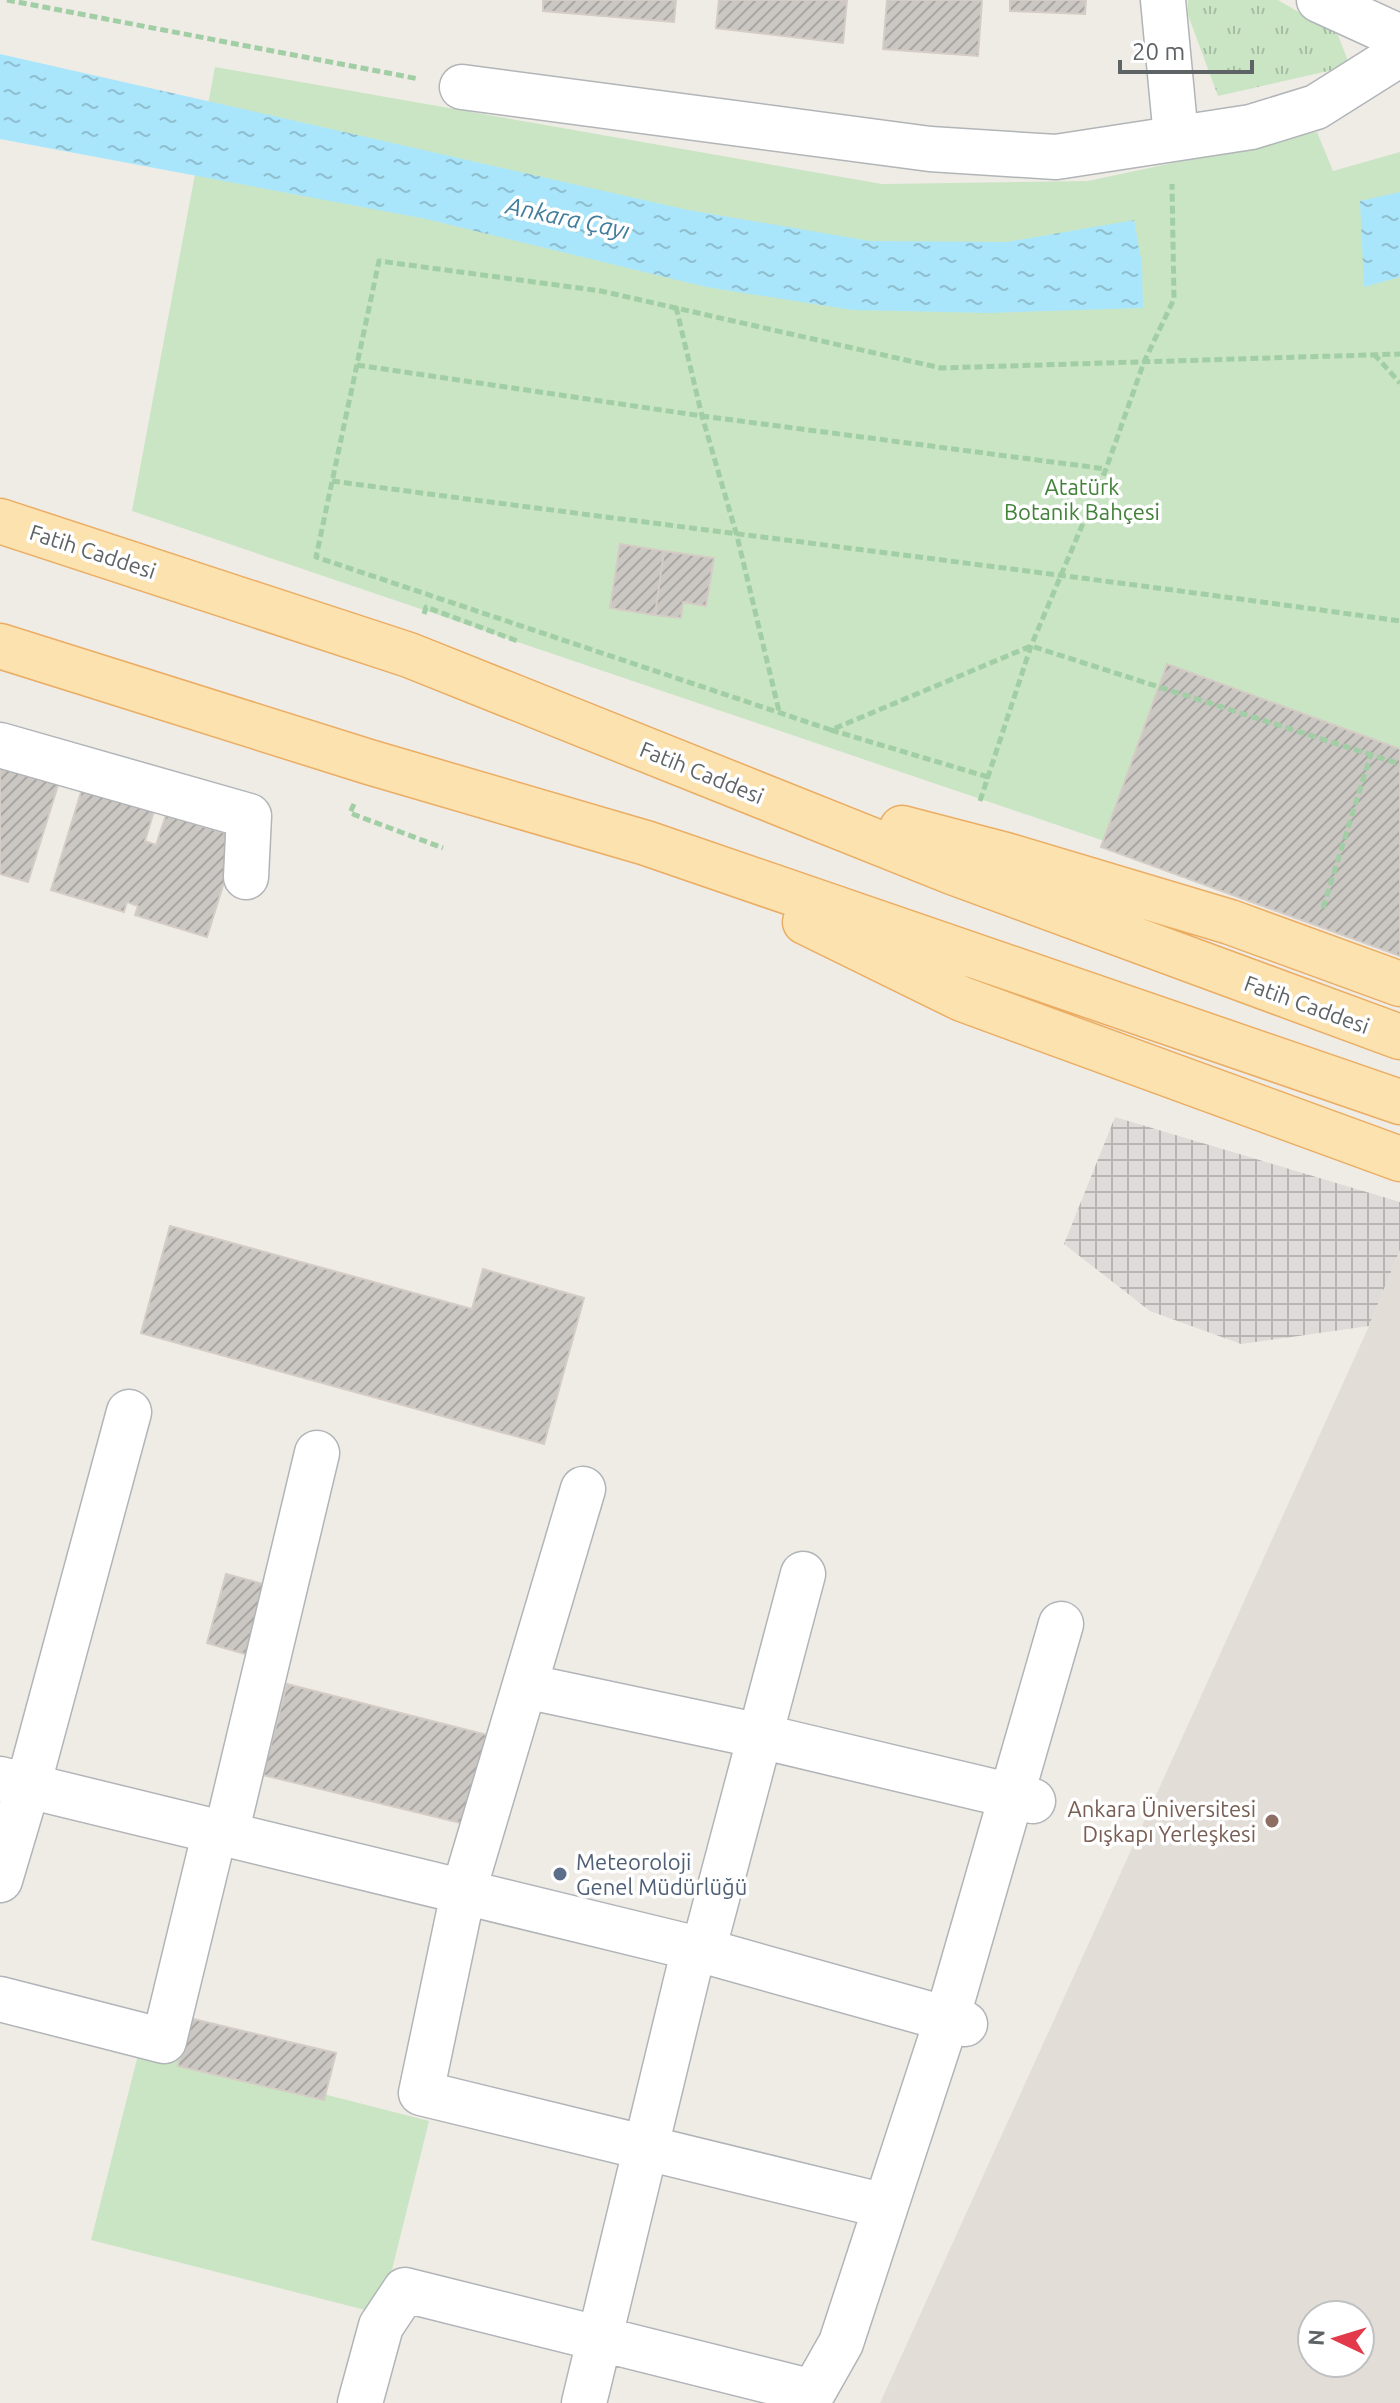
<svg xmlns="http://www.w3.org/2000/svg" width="1400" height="2403" font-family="Ubuntu,sans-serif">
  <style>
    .industrial { fill: url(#industrial-grid) }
    .education { fill: #e2ddd7; fill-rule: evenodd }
    .grass { fill: url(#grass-tufts) }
    .green { fill: #cae5c4 }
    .water { fill: url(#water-ripples) }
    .building { fill: url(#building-hatch); stroke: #d4ccc5; stroke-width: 2 }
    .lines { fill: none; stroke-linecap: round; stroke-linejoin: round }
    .street-casing { stroke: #b1b5b8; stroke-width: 47 }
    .primary-casing { stroke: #ebad63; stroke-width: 47 }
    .path { stroke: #a2cea6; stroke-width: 5; stroke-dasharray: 8 4; stroke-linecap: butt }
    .street { stroke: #fff; stroke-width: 44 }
    .primary { stroke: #fbe2af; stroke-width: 44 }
    .education-dot { fill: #8d6e63; stroke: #fff; stroke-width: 3 }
    .service-dot { fill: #5c6f8a; stroke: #fff; stroke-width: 3 }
    .labels { text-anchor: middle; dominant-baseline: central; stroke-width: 7; stroke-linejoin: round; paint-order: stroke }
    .park-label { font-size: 22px; fill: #428239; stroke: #fff }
    .street-label { font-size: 22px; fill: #5e6366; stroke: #fff }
    .education-label { font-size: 22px; fill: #785e54; stroke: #fff; text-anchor: end }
    .service-label { font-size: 22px; fill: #4e5e75; stroke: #fff; text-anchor: start }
    .water-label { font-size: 24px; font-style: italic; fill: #417d9c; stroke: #fff }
  </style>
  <defs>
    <pattern id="industrial-grid" width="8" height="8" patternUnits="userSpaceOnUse" patternTransform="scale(2)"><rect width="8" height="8" fill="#dedbd8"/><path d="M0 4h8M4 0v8" fill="none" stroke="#b7b5b3"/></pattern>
    <pattern id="grass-tufts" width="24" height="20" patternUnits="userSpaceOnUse" patternTransform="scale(2)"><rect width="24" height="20" fill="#cae5c4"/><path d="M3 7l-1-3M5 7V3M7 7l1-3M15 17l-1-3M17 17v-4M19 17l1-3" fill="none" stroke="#a7bda3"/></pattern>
    <pattern id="water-ripples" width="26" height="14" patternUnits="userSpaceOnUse" patternTransform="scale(2)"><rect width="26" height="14" fill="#aae6fb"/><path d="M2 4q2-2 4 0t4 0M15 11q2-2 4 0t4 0" fill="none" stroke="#8ebecf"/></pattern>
    <pattern id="building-hatch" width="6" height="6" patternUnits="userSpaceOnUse" patternTransform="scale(2)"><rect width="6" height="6" fill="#cbc7c3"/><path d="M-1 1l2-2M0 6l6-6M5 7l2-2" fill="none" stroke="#a8a5a2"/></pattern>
  </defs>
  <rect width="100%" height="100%" fill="#efece6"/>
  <path class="industrial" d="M 1115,1117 L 1400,1202 L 1400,1250 L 1369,1326 L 1241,1344 L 1150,1311 L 1064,1244 Z"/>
  <path class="education" d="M 1400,1250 L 1400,2403 L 880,2403 L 1369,1326 ZM 1312,2315 L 1360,2315 L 1360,2363 L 1312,2363 Z"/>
  <path class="grass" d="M 1188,0 L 1278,0 L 1338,35 L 1350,66 L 1218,96 L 1188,15 Z"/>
  <path class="green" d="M 215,67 L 882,184 L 1088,181 L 1317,132 L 1333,171 L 1400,152 L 1400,948 L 1225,882 L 132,511 Z
    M 140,2047 L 429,2121 L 381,2314 L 91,2240 Z"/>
  <path class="water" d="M 0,54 L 688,210 L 870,241 L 1007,242 L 1134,220 L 1142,264 L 1143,308 L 989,313 L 852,310 L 706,287 L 426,219 L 0,139 Z
    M 1400,192 L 1400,277 L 1364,287 L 1360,201 Z"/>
  <path class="building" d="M 543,0 L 676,0 L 674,22 L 543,11 Z
    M 719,0 L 847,0 L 843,43 L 716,28 Z
    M 887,0 L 982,0 L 978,56 L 883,49 Z
    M 1010,0 L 1086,0 L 1085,14 L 1010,11 Z
    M 620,544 L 664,551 L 655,615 L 610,608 Z
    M 664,551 L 714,558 L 706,606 L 683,602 L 681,618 L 655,615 Z
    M 1167,664 L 1400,749 L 1400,956 L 1101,847 Z
    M 0,764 L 59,782 L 28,882 L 0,874 Z
    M 82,789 L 154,811 L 145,841 L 156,845 L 166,815 L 238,837 L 207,937 L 135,915 L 138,906 L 127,902 L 124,912 L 51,890 Z
    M 170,1226 L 472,1309 L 483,1269 L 584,1298 L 544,1444 L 141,1333 Z
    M 226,1574 L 282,1589 L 262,1659 L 207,1643 Z
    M 287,1684 L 487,1735 L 461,1823 L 263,1775 Z
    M 189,2018 L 336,2053 L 324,2100 L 178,2066 Z"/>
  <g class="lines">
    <defs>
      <path id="street" d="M 1163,0 L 1176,137
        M 1319,0 L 1400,37
        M 462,87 L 930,149 L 1056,157 L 1251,127 L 1316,107 L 1400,54
        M 0,745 L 249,816 L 246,877
        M 583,1489 L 463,1893 L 421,2093 L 885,2206
        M 525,1686 L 760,1736 L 1033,1801
        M 0,1779 L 694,1948 L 965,2024
        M 226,1834 L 317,1453
        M 0,1880 L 28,1786 L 129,1412
        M 703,1951 L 803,1574
        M 0,1999 L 164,2041 L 215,1831
        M 360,2403 L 381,2326 L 405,2290 L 813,2392
        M 584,2403 L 694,1948
        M 807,2403 L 841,2343 L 947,2019 L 1061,1624"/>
      <path id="primary" d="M 0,521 L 409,655 L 952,872 L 1400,1037
        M 0,646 L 369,762 L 646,843 L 1400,1102
        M 902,828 L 1006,855 L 1230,922 L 1400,984
        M 805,922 L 962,999 L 1400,1159"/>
    </defs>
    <use href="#street" class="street-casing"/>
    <use href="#primary" class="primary-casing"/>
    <path class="path" d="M 7,0 L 419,79
      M 676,307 L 702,416 L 737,536 L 779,711
      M 1374,354 L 1400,383
      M 357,365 L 702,416 L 1106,469
      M 332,481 C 688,529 1044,571 1400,621
      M 424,614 L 426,607 L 520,642
      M 831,730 L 316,557 L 379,261 L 601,291 L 941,368 L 1400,354
      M 988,777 L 831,730 L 1031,646 L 1400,764
      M 980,801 L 1031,646 L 1106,469 L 1144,362 L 1174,299 L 1172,184
      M 354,804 L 350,813 L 443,848
      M 1323,908 L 1371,754"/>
    <use href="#street" class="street"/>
    <use href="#primary" class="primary"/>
  </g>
  <circle class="education-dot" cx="1272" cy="1821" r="8"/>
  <circle class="service-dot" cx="560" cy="1874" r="8"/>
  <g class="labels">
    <g class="park-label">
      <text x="1082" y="486">Atatürk<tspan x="1082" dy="25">Botanik Bahçesi</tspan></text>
    </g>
    <g class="street-label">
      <text transform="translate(93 551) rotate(18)">Fatih Caddesi</text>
      <text transform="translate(702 772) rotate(22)">Fatih Caddesi</text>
      <text transform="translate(1307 1004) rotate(20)">Fatih Caddesi</text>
    </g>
    <g class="education-label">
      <text x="1256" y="1808">Ankara Üniversitesi<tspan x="1256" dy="25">Dışkapı Yerleşkesi</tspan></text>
    </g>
    <g class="service-label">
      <text x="576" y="1861">Meteoroloji<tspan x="576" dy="25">Genel Müdürlüğü</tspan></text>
    </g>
    <g class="water-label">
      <text transform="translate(568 218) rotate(12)">Ankara Çayı</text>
    </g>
  </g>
  <g transform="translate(1336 2339) rotate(274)"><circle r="38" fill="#ffffff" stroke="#bfc1c2" stroke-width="2"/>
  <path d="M0-6L14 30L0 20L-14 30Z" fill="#e23a4a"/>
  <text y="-12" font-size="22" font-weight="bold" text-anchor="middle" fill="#5e6366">N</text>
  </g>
  <path d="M1120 60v12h132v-12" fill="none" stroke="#5e6366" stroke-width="4"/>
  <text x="1132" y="60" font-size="24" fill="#5e6366" stroke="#ffffff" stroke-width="6" paint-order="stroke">20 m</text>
</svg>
